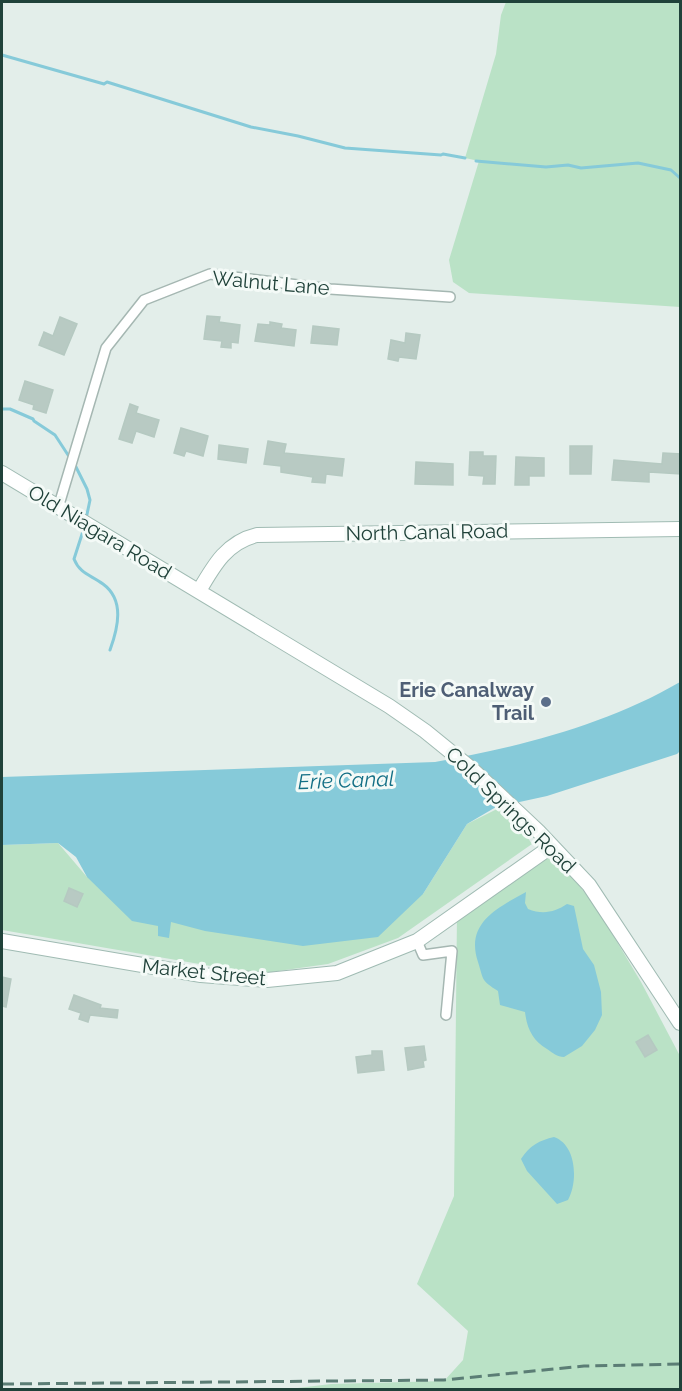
<svg xmlns="http://www.w3.org/2000/svg" width="682" height="1391" font-family="Raleway,sans-serif">
  <style>
    .green { fill: #bae2c6 }
    .water { fill: #86cad9 }
    .lines { fill: none; stroke-linecap: round; stroke-linejoin: round }
    .stream { stroke: #86cad9; stroke-width: 3 }
    .building { fill: #b8cac3; stroke: #b5c9c1; stroke-width: 1.5 }
    .street-casing { stroke: #a5b7b2; stroke-width: 12 }
    .secondary-casing { stroke: #a0bbb3; stroke-width: 16 }
    .street { stroke: #fff; stroke-width: 9 }
    .secondary { stroke: #fff; stroke-width: 14 }
    .rail { stroke: #5b7d75; stroke-width: 3; stroke-dasharray: 12 6; stroke-linecap: butt }
    .service-dot { fill: #5c6f8a; stroke: #f4faf7; stroke-width: 2 }
    .labels { text-anchor: middle; dominant-baseline: central; stroke-width: 6; stroke-linejoin: round; paint-order: stroke }
    .street-label { font-size: 20px; fill: #20423a; stroke: #f4faf7 }
    .service-label { font-size: 20px; font-weight: bold; fill: #4e5e75; stroke: #f4faf7; text-anchor: end }
    .water-label { font-size: 21px; font-style: italic; fill: #136f85; stroke: #f4faf7 }
  </style>
  <rect width="100%" height="100%" fill="#e3eeea"/>
  <path class="green" d="M 506,2 L 680,2 L 680,307 L 469,293 L 453,282 L 449,260 L 479,161 L 465,158 L 496,54 L 501,15 Z
    M 505,805 L 532,844 L 398,938 L 328,964 L 257,974 L 2,930 L 2,845 L 58,843 L 87,877 L 423,894 L 467,824 Z
    M 549,856 L 575,880 L 598,910 L 641,982 L 680,1056 L 680,1389 L 281,1390 L 331,1384 L 444,1381 L 463,1360 L 468,1331 L 417,1284 L 454,1196 L 457,914 Z"/>
  <path class="water" d="M 680,682 L 680,751 L 677,754 L 547,796 L 496,807 L 467,824 L 423,894 L 378,937 L 303,946 L 205,931 L 171,922 L 169,938 L 158,936 L 158,926 L 132,921 L 87,877 L 76,857 L 58,843 L 2,845 L 2,777 L 435,762 C 519,747 606,725 680,682 Z
    M 526,892 L 525,903 L 528,909 C 543,915 555,912 567,904 L 574,906 L 583,949 L 594,965 L 601,992 L 602,1015 L 595,1030 L 582,1046 L 564,1057 C 557,1057 553,1053 547,1049 C 533,1041 527,1029 525,1012 L 500,1005 L 498,991 C 481,980 484,981 478,962 C 465,923 497,908 526,892 Z
    M 554,1137 C 577,1145 578,1182 568,1200 L 557,1204 L 527,1171 L 521,1159 C 529,1146 540,1140 554,1137 Z"/>
  <g class="lines">
    <path class="stream" d="M 2,55 L 104,84 L 107,82 L 251,127 L 298,136 L 345,148 L 441,155 L 443,154 L 465,158
      M 476,161 L 546,167 L 568,165 L 581,168 L 638,163 L 671,170 L 680,178
      M 2,409 L 10,409 L 33,419 L 34,421 L 55,435 L 70,458
      M 74,463 L 87,489 L 90,500 L 86,519
      M 84,528 L 74,559 C 80,574 91,575 103,584 C 125,600 118,628 110,650"/>
  </g>
  <path class="building" d="M 207,316 L 220,317 L 219,322 L 240,325 L 238,343 L 231,342 L 231,348 L 221,347 L 222,341 L 204,339 Z
    M 60,317 L 77,324 L 64,355 L 39,345 L 44,332 L 53,336 Z
    M 270,322 L 282,324 L 281,328 L 296,330 L 294,346 L 255,341 L 258,324 L 270,325 Z
    M 313,326 L 339,329 L 337,345 L 311,343 Z
    M 406,333 L 420,335 L 416,359 L 399,357 L 398,361 L 388,359 L 391,340 L 405,343 Z
    M 25,381 L 53,390 L 46,413 L 33,409 L 34,405 L 19,400 Z
    M 130,404 L 138,407 L 136,413 L 159,420 L 154,437 L 136,431 L 132,443 L 119,439 Z
    M 181,428 L 208,436 L 203,456 L 186,451 L 184,456 L 174,453 Z
    M 268,441 L 286,444 L 284,453 L 344,459 L 342,476 L 326,474 L 325,483 L 312,482 L 313,477 L 281,472 L 281,466 L 264,464 Z
    M 219,445 L 248,449 L 246,463 L 218,459 Z
    M 570,446 L 592,446 L 591,474 L 570,474 Z
    M 470,452 L 483,452 L 483,456 L 496,456 L 495,484 L 483,484 L 484,476 L 469,475 Z
    M 663,453 L 681,454 L 681,474 L 649,472 L 649,482 L 612,480 L 614,460 L 662,464 Z
    M 516,457 L 544,458 L 544,476 L 529,476 L 529,485 L 515,485 Z
    M 416,462 L 453,464 L 453,485 L 415,484 Z
    M 69,888 L 83,894 L 77,907 L 64,901 Z
    M 2,977 L 11,979 L 6,1007 L 2,1006 Z
    M 74,995 L 101,1005 L 100,1008 L 118,1010 L 117,1018 L 90,1015 L 88,1022 L 79,1019 L 81,1013 L 69,1009 Z
    M 648,1035 L 657,1050 L 645,1057 L 636,1042 Z
    M 424,1046 L 426,1060 L 423,1061 L 424,1067 L 408,1070 L 405,1048 Z
    M 372,1051 L 382,1051 L 384,1070 L 358,1073 L 356,1057 L 372,1055 Z"/>
  <g class="lines">
    <defs>
      <path id="street" d="M 58,508 L 106,348 L 144,300 L 210,274 L 330,289 L 450,297
        M 417,941 L 423,955 L 452,951 L 446,1015"/>
      <path id="secondary" d="M 2,473 L 389,706 L 425,731 L 473,770 L 538,831 L 589,885 L 680,1023
        M 199,591 C 214,565 227,542 257,535 L 680,529
        M 2,941 L 201,975 L 267,980 L 337,973 L 417,941 L 552,846"/>
    </defs>
    <use href="#street" class="street-casing"/>
    <use href="#secondary" class="secondary-casing"/>
    <use href="#street" class="street"/>
    <use href="#secondary" class="secondary"/>
    <path class="rail" d="M 2,1384 L 444,1380 L 584,1366 L 680,1364"/>
  </g>
  <circle class="service-dot" cx="546" cy="702" r="6"/>
  <g class="labels">
    <g class="street-label">
      <text transform="translate(271 283) rotate(5)">Walnut Lane</text>
      <text transform="translate(100 532) rotate(31)">Old Niagara Road</text>
      <text transform="translate(427 532) rotate(-1)">North Canal Road</text>
      <text transform="translate(511 810) rotate(44)">Cold Springs Road</text>
      <text transform="translate(204 972) rotate(6)">Market Street</text>
    </g>
    <g class="service-label">
      <text x="534" y="690">Erie Canalway<tspan x="534" dy="23">Trail</tspan></text>
    </g>
    <g class="water-label">
      <text transform="translate(346 780) rotate(-2)">Erie Canal</text>
    </g>
  </g>
  <rect width="682" height="1391" fill="none" stroke="#20423a" stroke-width="6"/>
</svg>
